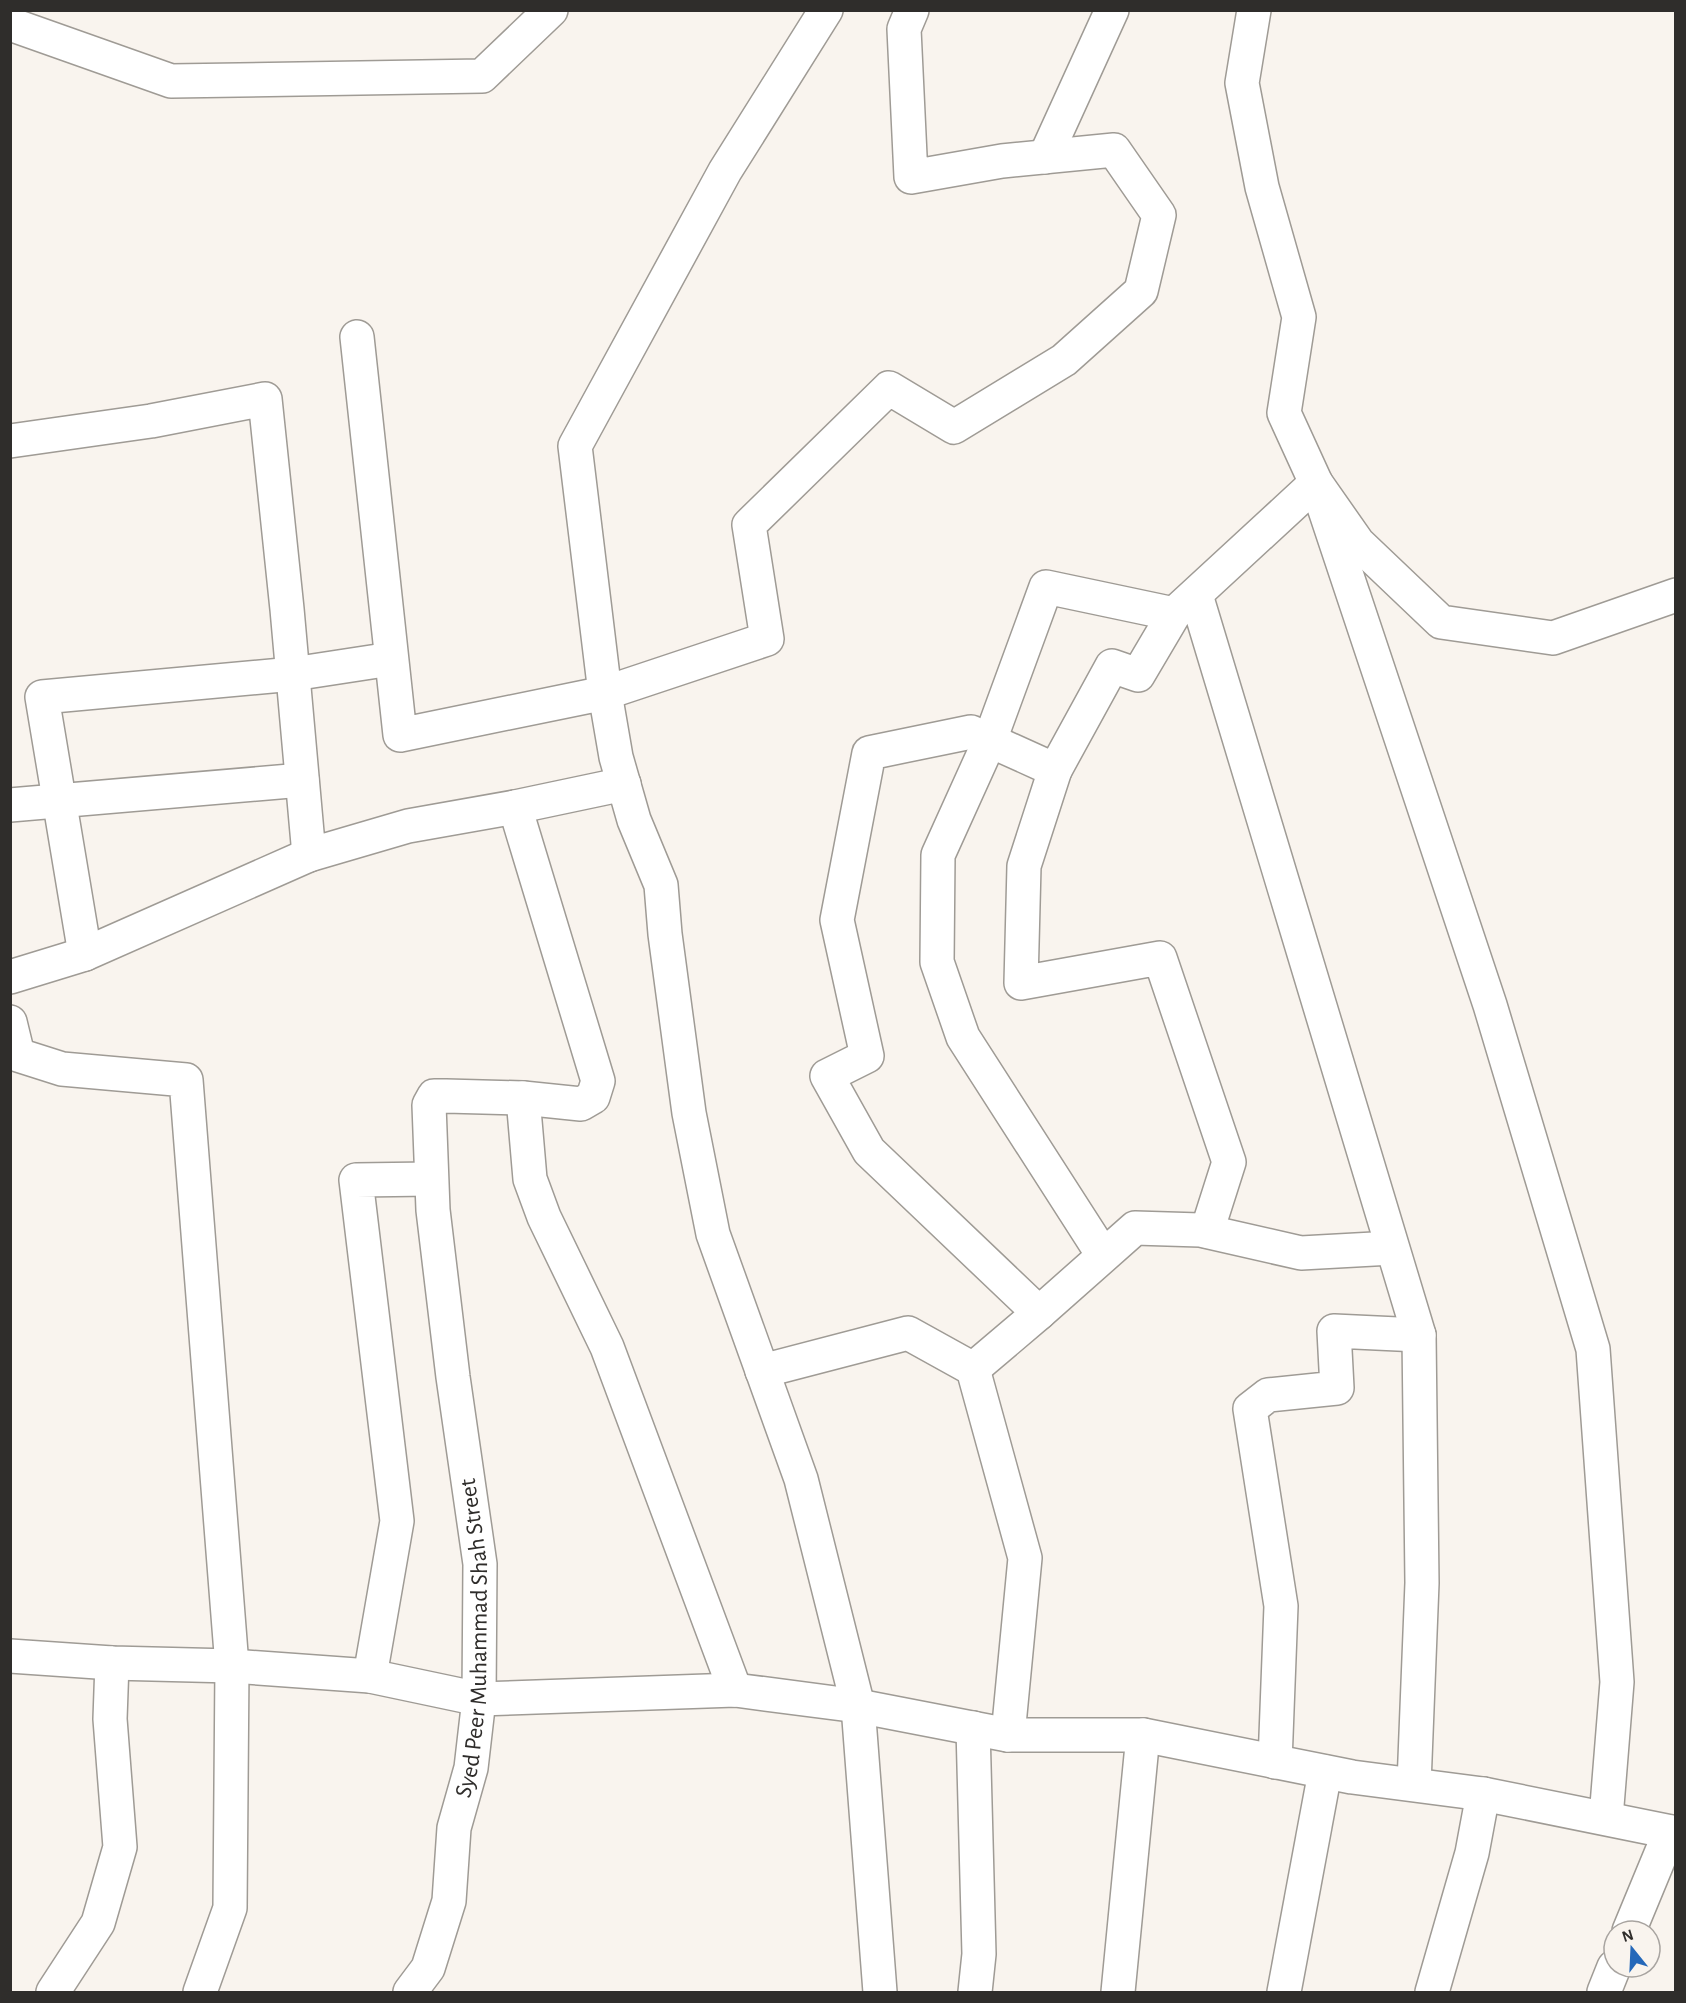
<svg xmlns="http://www.w3.org/2000/svg" width="1686" height="2003" font-family="'Alegreya Sans',sans-serif">
  <style>
    .lines { fill: none; stroke-linecap: round; stroke-linejoin: round }
    .street-casing { stroke: #9f9b95; stroke-width: 36 }
    .secondary-casing { stroke: #9f9b95; stroke-width: 36 }
    .street { stroke: #fff; stroke-width: 33 }
    .secondary { stroke: #fff; stroke-width: 33 }
    .labels { text-anchor: middle; dominant-baseline: central; stroke-width: 6; stroke-linejoin: round; paint-order: stroke }
    .street-label { font-size: 24px; fill: #2f2d2b; stroke: #f9f4ee }
  </style>
  <rect width="100%" height="100%" fill="#f9f4ee"/>
  <g class="lines">
    <defs>
      <g id="street">
        <path d="M 826,10 L 725,171 L 575,446 L 605,693 L 767,639 L 749,525 L 889,388 L 954,427 L 1064,360 L 1141,291 L 1159,215 L 1114,150 L 1002,161 L 911,177 L 904,29 L 912,10"/>
        <path d="M 1254,10 L 1242,83 L 1262,187 L 1299,317 L 1284,413 L 1316,483 L 1358,543 L 1441,622 L 1553,638 L 1676,595"/>
        <path d="M 10,24 L 171,81 L 482,76 L 551,10"/>
        <path d="M 1045,157 L 1112,10"/>
        <path d="M 357,337 L 400,735 L 605,693 L 616,757 L 634,820 L 661,885 L 665,934 L 689,1113 L 713,1234 L 801,1479 L 858,1706 L 880,1992"/>
        <path d="M 10,441 L 151,421 L 265,399 L 287,609 L 309,855 L 408,826 L 515,807 L 624,784"/>
        <path d="M 1196,595 L 1419,1335 L 1422,1583 L 1414,1784"/>
        <path d="M 1055,770 L 1024,866 L 1021,983 L 1160,958 L 1229,1162 L 1207,1231"/>
        <path d="M 10,805 L 302,780"/>
        <path d="M 85,954 L 42,697 L 293,674 L 391,659"/>
        <path d="M 10,977 L 85,954 L 309,855"/>
        <path d="M 10,1022 L 18,1055 L 62,1069 L 186,1080 L 232,1666 L 230,1908 L 200,1992"/>
        <path d="M 523,1098 L 530,1179 L 544,1217 L 607,1347 L 735,1690"/>
        <path d="M 1103,1255 L 963,1037 L 937,962 L 938,855 L 990,740 L 1046,587 L 1174,614"/>
        <path d="M 1039,1313 L 1135,1228 L 1200,1230 L 1301,1253 L 1392,1248"/>
        <path d="M 973,1369 L 1039,1313 L 869,1151 L 827,1076 L 867,1056 L 837,920 L 869,753 L 971,732 L 1055,770 L 1112,666 L 1138,675 L 1174,614 L 1316,483 L 1490,1005 L 1593,1349 L 1617,1682 L 1606,1818"/>
        <path d="M 762,1371 L 908,1333 L 973,1369 L 1025,1558 L 1008,1735"/>
        <path d="M 370,1676 L 397,1521 L 356,1180 L 431,1179"/>
        <path d="M 973,1728 L 979,1954 L 975,1992"/>
        <path d="M 1275,1762 L 1281,1606 L 1250,1409 L 1268,1395 L 1337,1388 L 1334,1331 L 1419,1335"/>
        <path d="M 1629,1931 L 1670,1832"/>
        <path d="M 53,1992 L 98,1923 L 120,1847 L 110,1719 L 112,1663"/>
        <path id="s1" d="M 410,1992 L 428,1968 L 449,1901 L 454,1828 L 471,1768 L 479,1699 L 480,1564 L 453,1377 L 433,1210 L 429,1105 L 434,1096 L 446,1096 L 523,1098 L 581,1104 L 593,1097 L 598,1081 L 515,807"/>
        <path d="M 1118,1992 L 1143,1735"/>
        <path d="M 1284,1992 L 1325,1772"/>
        <path d="M 1432,1992 L 1472,1853 L 1483,1794"/>
        <path d="M 1604,1992 L 1614,1967"/>
      </g>
      <path id="secondary" d="M 10,1656 L 112,1663 L 232,1666 L 370,1676 L 479,1699 L 735,1690 L 858,1706 L 1008,1735 L 1143,1735 L 1352,1777 L 1483,1794 L 1676,1833"/>
    </defs>
    <use href="#street" class="street-casing"/>
    <use href="#secondary" class="secondary-casing"/>
    <use href="#street" class="street"/>
    <use href="#secondary" class="secondary"/>
  </g>
  <g class="labels">
    <g class="street-label">
      <text stroke="none"><textPath href="#s1" startOffset="366">Syed Peer Muhammad Shah Street</textPath></text>
    </g>
  </g>
  <rect width="1686" height="2003" fill="none" stroke="#2f2d2b" stroke-width="24"/>
  <g transform="translate(1632 1949) rotate(342)"><circle r="28" fill="#f9f4ee" stroke="#a8a4a0" stroke-width="1.5"/>
  <path d="M0-4.5L10 22L0 15L-10 22Z" fill="#2568b9"/>
  <text y="-9" font-size="16" font-weight="bold" text-anchor="middle" fill="#2f2d2b">N</text>
  </g>
</svg>
